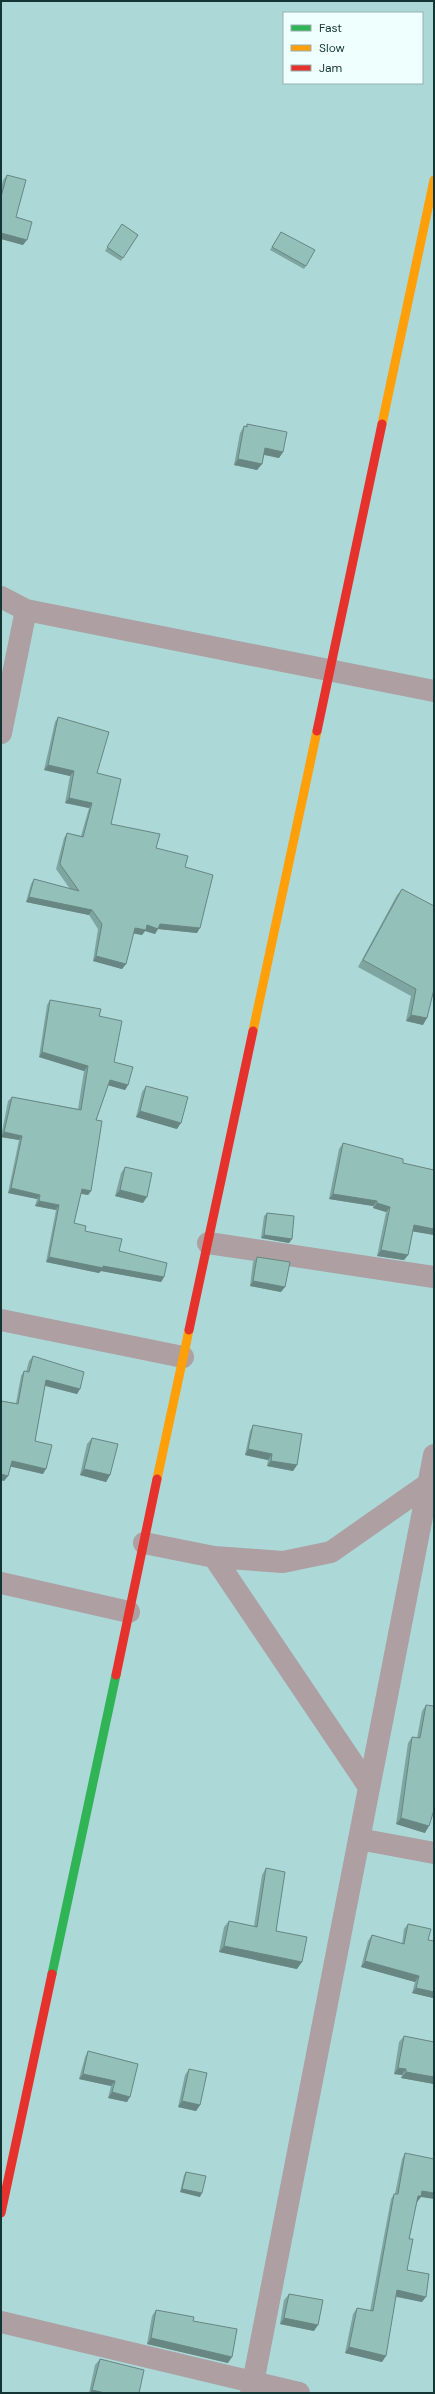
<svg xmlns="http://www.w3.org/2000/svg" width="435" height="2394" font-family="'DM Sans',sans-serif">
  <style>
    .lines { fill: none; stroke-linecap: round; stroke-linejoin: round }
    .street { stroke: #ad9fa2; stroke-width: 22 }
    .fast { stroke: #30b455; stroke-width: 9 }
    .slow { stroke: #ff9f0a; stroke-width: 9 }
    .jam { stroke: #e5322d; stroke-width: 9 }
    .wall { fill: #7fa5a0 }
    .shaded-wall { fill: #688682 }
    .building { fill: #94c0ba; stroke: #688682 }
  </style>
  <rect width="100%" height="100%" fill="#acd8d8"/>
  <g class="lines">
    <path class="street" d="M 1,597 L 26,610 L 434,691
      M 1,733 L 26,610
      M 208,1243 L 434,1277
      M 1,1320 L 183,1357
      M 144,1543 L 214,1557 L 283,1562 L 331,1552 L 428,1484
      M 214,1557 L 369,1787
      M 1,1583 L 129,1612
      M 359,1839 L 434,1853
      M 1,2322 L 299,2393
      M 251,2393 L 434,1455"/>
    <path class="fast" d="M 52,1974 L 116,1675"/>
    <path class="slow" d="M 382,424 L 434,180
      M 253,1031 L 317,731
      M 157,1479 L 189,1330"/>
    <path class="jam" d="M 317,731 L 382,424
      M 189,1330 L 253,1031
      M 116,1675 L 157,1479
      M 1,2213 L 52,1974"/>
  </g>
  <path class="wall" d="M 7,175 L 16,217 L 23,245 L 1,239 L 1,189 L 3,180 Z
    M 122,224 L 138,235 L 121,261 L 105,251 Z
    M 281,232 L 306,266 L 304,269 L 270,250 Z
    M 247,424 L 283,452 L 279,458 L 264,455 L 262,464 L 257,470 L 234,465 L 240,433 L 244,426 L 246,427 Z
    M 58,717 L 97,773 L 111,824 L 156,848 L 185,867 L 197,933 L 158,929 L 155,934 L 145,931 L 142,935 L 133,933 L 126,964 L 122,969 L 93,961 L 98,929 L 89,915 L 26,902 L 31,884 L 34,879 L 70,889 L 56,869 L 64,838 L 67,833 L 81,836 L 89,808 L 65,803 L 70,776 L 44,770 L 55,722 Z
    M 402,889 L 423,1025 L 406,1021 L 411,996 L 358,967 L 397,895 Z
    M 50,1000 L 99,1016 L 114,1062 L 128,1085 L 125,1090 L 108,1085 L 96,1120 L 91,1191 L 88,1195 L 81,1194 L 74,1223 L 85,1231 L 164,1277 L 161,1282 L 101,1271 L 99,1273 L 46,1262 L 56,1210 L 35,1206 L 37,1199 L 8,1193 L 19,1140 L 1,1137 L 8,1101 L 12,1097 L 78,1109 L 84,1071 L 39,1057 L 47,1005 Z
    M 146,1086 L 177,1129 L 136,1117 L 142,1092 Z
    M 343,1143 L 403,1163 L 434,1170 L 434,1235 L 413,1231 L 408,1255 L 404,1260 L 377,1256 L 386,1212 L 373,1208 L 373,1206 L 329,1199 L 339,1149 Z
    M 125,1167 L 143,1203 L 115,1196 L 121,1173 Z
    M 267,1213 L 292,1239 L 289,1243 L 261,1238 L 264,1216 Z
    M 257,1257 L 281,1292 L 250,1286 L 253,1262 Z
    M 33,1356 L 80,1389 L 77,1394 L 45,1386 L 35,1441 L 43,1474 L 10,1466 L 8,1476 L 4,1481 L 1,1480 L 1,1401 L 16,1403 L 21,1376 L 24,1371 L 26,1372 L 29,1361 Z
    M 253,1425 L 297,1465 L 293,1471 L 267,1466 L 268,1460 L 245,1455 L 250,1431 Z
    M 92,1438 L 110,1475 L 106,1482 L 80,1475 L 87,1444 Z
    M 426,1705 L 425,1833 L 396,1824 L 408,1743 L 412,1737 L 417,1738 L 422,1711 Z
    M 266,1868 L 276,1931 L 297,1969 L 219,1952 L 224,1927 L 229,1921 L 254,1926 L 262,1875 Z
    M 408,1924 L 428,1940 L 433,1998 L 412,1993 L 415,1982 L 361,1967 L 368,1941 L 372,1935 L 402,1944 L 404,1929 Z
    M 404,2036 L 434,2042 L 434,2084 L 401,2078 L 402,2075 L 394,2074 L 399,2042 Z
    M 88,2051 L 138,2064 L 127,2102 L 108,2098 L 111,2086 L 79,2079 L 85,2057 Z
    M 189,2069 L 200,2105 L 196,2111 L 178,2107 L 185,2075 Z
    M 405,2153 L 421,2197 L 417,2202 L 409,2239 L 407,2270 L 422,2302 L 396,2297 L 382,2362 L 345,2353 L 353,2314 L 357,2308 L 370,2311 L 391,2199 L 394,2194 L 395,2194 L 402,2159 Z
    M 186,2172 L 200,2197 L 180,2192 L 184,2175 Z
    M 289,2294 L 314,2331 L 280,2324 L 284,2300 Z
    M 156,2310 L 193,2321 L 228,2363 L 147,2344 L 152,2316 Z
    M 100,2359 L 139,2393 L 89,2393 L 95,2365 Z"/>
  <path class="shaded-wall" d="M 1,233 L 27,240 L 23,245 L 1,239 Z
    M 265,448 L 283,452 L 279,458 L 261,454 Z
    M 238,459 L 262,464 L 257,470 L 234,465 Z
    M 48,765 L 74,771 L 70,776 L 44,770 Z
    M 69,798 L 92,803 L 89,808 L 65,803 Z
    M 29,897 L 92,910 L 89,915 L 26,902 Z
    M 160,924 L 200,928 L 197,933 L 158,929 L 155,934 L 145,931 L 142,935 L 131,933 L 135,928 L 147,925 Z
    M 96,956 L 126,964 L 122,969 L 93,961 Z
    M 411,1015 L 427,1018 L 423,1025 L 406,1021 Z
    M 42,1052 L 88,1066 L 84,1071 L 39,1057 Z
    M 110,1080 L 128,1085 L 125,1090 L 107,1085 Z
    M 140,1111 L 181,1123 L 177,1129 L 136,1117 Z
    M 4,1132 L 22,1136 L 19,1140 L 1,1137 Z
    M 11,1188 L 40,1195 L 37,1199 L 8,1193 Z
    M 82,1189 L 91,1191 L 88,1195 L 79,1193 Z
    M 120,1190 L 147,1197 L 143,1203 L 115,1196 Z
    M 333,1194 L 377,1201 L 373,1206 L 329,1199 Z
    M 39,1201 L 59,1205 L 56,1210 L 35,1206 Z
    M 377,1203 L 390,1207 L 386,1212 L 373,1208 Z
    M 414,1225 L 434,1229 L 434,1235 L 410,1231 Z
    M 264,1235 L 292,1239 L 289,1243 L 261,1238 Z
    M 381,1250 L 408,1255 L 404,1260 L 377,1256 Z
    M 49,1257 L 103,1266 L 164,1277 L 161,1282 L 101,1271 L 99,1273 L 46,1262 Z
    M 253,1281 L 285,1287 L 281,1292 L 250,1286 Z
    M 46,1380 L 80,1389 L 77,1394 L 43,1385 Z
    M 248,1449 L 272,1454 L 268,1460 L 245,1455 Z
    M 12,1461 L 46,1469 L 43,1474 L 8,1466 Z
    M 271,1461 L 297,1465 L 293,1471 L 267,1466 Z
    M 84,1469 L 110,1475 L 106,1482 L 80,1475 Z
    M 1,1474 L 8,1476 L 4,1481 L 1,1480 Z
    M 401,1818 L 429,1826 L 425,1833 L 396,1824 Z
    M 224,1946 L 302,1962 L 297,1969 L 219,1952 Z
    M 365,1961 L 419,1976 L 415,1982 L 361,1967 Z
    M 416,1988 L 434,1992 L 434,1997 L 433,1998 L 412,1993 Z
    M 398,2068 L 406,2069 L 402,2075 L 394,2074 Z
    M 406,2072 L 434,2077 L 434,2084 L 401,2078 Z
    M 83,2074 L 115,2081 L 111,2086 L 79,2079 Z
    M 112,2092 L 130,2097 L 127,2102 L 108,2098 Z
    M 182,2101 L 200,2105 L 196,2111 L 178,2107 Z
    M 182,2189 L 202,2193 L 200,2197 L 180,2192 Z
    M 422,2191 L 434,2193 L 434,2199 L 421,2197 L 417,2202 L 414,2201 Z
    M 397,2290 L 426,2297 L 422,2302 L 394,2296 Z
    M 284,2318 L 318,2325 L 314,2331 L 280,2324 Z
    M 151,2338 L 232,2357 L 228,2363 L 147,2344 Z
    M 349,2347 L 386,2356 L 382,2362 L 345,2353 Z
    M 92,2390 L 105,2393 L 90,2393 Z"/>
  <path class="building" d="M 7,175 L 26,180 L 16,217 L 32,222 L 27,240 L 1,233 L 1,197 Z
    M 122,224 L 138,235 L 123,258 L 107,247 Z
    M 281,232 L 315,250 L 306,266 L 272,247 Z
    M 247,424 L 287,432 L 283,452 L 265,448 L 262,464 L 238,459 L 244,426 L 247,427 Z
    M 58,717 L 109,732 L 97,773 L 121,779 L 111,824 L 160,834 L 156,848 L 188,856 L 185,867 L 213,875 L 200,928 L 160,924 L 158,929 L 147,925 L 146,930 L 135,928 L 126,964 L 96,956 L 102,924 L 92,910 L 29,897 L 34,879 L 79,891 L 60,864 L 67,833 L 83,837 L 92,803 L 69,798 L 74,771 L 48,765 Z
    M 402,889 L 434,906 L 434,989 L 427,1018 L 411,1015 L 416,989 L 363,960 Z
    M 50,1000 L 101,1009 L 99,1016 L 122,1021 L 114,1062 L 133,1067 L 128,1085 L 110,1080 L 96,1120 L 102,1121 L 91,1191 L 82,1189 L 74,1223 L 86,1226 L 85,1231 L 122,1239 L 119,1251 L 167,1263 L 164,1277 L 103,1266 L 103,1268 L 49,1257 L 59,1205 L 39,1201 L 40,1195 L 11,1188 L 22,1136 L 4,1132 L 12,1097 L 81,1110 L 88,1066 L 42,1052 Z
    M 146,1086 L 188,1097 L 181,1123 L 140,1111 Z
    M 343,1143 L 403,1159 L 403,1163 L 434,1170 L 434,1229 L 414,1225 L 408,1255 L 381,1250 L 390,1207 L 377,1203 L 377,1201 L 333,1194 Z
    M 125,1167 L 152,1173 L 147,1197 L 120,1190 Z
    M 267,1213 L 294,1216 L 292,1239 L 264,1235 Z
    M 257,1257 L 290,1262 L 285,1287 L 253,1281 Z
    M 33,1356 L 84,1372 L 80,1389 L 46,1380 L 35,1441 L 52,1445 L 46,1469 L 12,1461 L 8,1476 L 1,1474 L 1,1401 L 18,1404 L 24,1371 L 29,1372 Z
    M 253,1425 L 302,1434 L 297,1465 L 271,1461 L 272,1454 L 248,1449 Z
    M 92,1438 L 118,1444 L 110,1475 L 84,1469 Z
    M 426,1705 L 434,1706 L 434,1810 L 429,1826 L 401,1818 L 412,1737 L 420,1738 Z
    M 266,1868 L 285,1872 L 276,1931 L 307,1937 L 302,1962 L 224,1946 L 229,1921 L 257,1927 Z
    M 408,1924 L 431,1929 L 428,1940 L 434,1941 L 434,1992 L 416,1988 L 419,1976 L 365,1961 L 372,1935 L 404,1944 Z
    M 404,2036 L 434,2042 L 434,2077 L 406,2072 L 406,2069 L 398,2068 Z
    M 88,2051 L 138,2064 L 130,2097 L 112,2092 L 115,2081 L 83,2074 Z
    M 189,2069 L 207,2073 L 200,2105 L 182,2101 Z
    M 405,2153 L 434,2159 L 434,2193 L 422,2191 L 421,2196 L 418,2196 L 409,2239 L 413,2239 L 407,2270 L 429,2274 L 426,2297 L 397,2290 L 386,2356 L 349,2347 L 357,2308 L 373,2311 L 394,2194 L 398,2194 Z
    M 186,2172 L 206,2176 L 202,2193 L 182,2189 Z
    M 289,2294 L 323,2300 L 318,2325 L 284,2318 Z
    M 156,2310 L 194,2317 L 193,2321 L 237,2329 L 232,2357 L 151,2338 Z
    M 100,2359 L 144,2370 L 139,2393 L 105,2393 L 92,2390 Z"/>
  <rect width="435" height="2394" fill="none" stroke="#133635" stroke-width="4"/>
  <rect x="283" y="12" width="140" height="72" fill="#effffe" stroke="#97afae"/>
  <rect x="291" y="25" width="20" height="6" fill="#30b455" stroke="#97afae"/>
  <text x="319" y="32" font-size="12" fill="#133635">Fast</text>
  <rect x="291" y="45" width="20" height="6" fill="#ff9f0a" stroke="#97afae"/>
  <text x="319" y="52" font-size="12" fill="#133635">Slow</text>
  <rect x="291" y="65" width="20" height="6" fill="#e5322d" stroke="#97afae"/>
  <text x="319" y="72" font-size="12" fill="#133635">Jam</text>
</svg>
